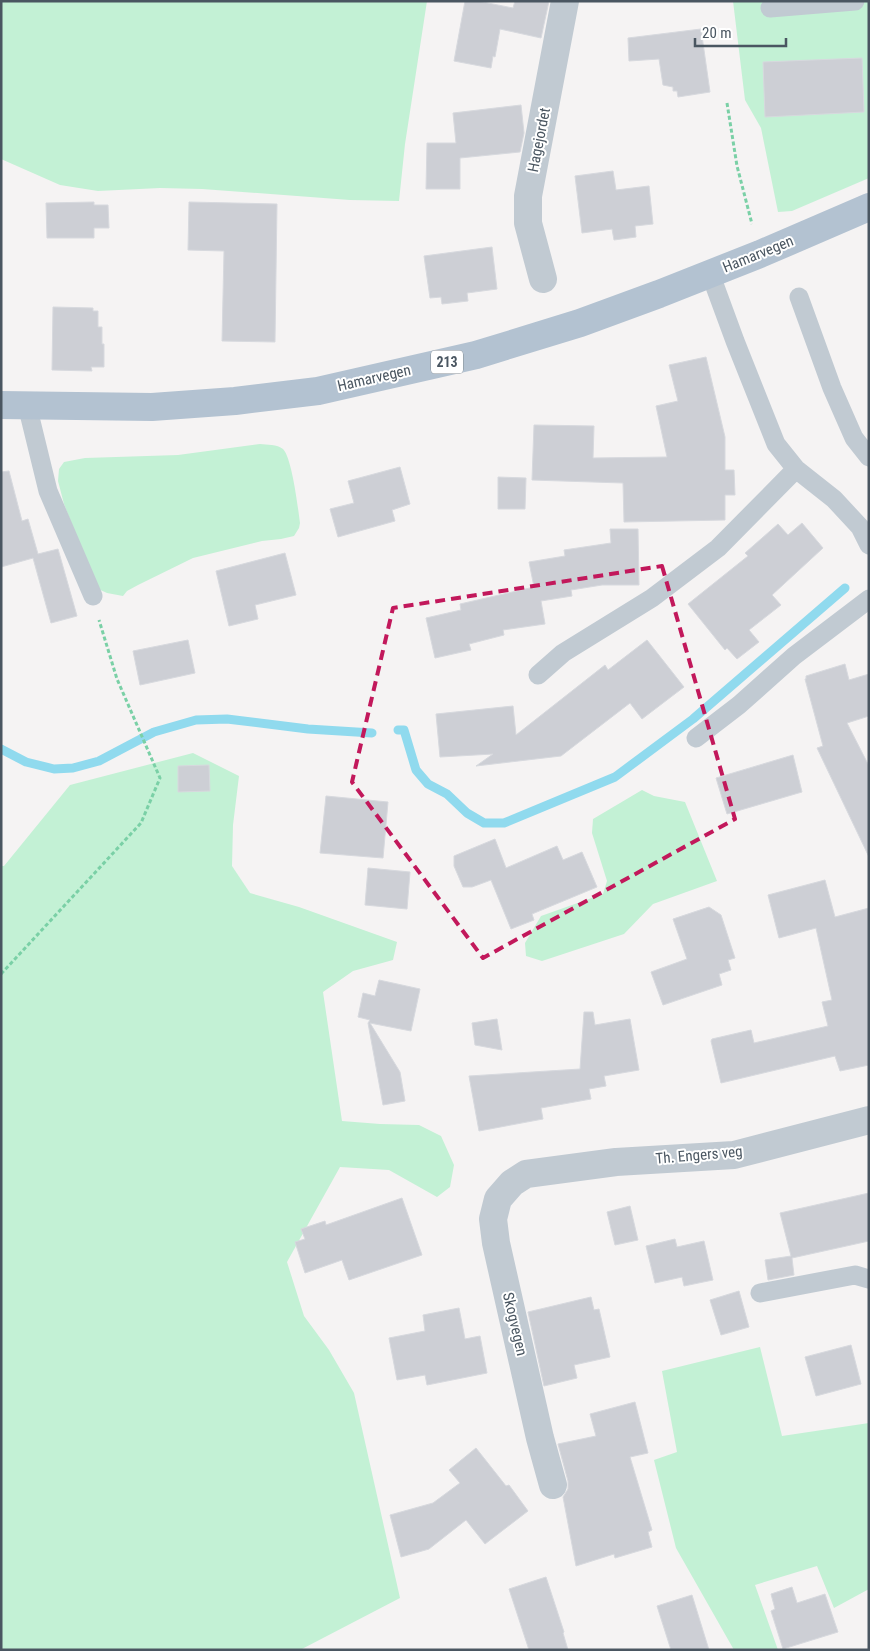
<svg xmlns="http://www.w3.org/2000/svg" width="870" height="1651" font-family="'Roboto Condensed',sans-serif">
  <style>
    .green { fill: #c3f1d5 }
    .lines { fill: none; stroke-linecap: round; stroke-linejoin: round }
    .stream { stroke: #90daee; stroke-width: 9 }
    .building { fill: #cdcfd5; stroke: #d7d9de }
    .path { stroke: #7ad0a6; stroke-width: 3; stroke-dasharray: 4 2.5; stroke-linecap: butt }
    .service { stroke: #c1cad2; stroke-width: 19 }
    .minor { stroke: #c1cad2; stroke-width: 28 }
    .primary { stroke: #b3c2d1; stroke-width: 28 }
    .marked { fill: none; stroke: #c2185b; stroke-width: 4; stroke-dasharray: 10 6; stroke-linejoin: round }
    .labels { text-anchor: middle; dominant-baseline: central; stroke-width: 4; stroke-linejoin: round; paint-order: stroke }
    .shield { fill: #fff; stroke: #808990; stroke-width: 1 }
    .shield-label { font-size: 14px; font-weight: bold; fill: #4a5661 }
    .street-label { font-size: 15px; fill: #4a5661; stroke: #fff }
  </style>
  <rect width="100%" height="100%" fill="#f5f3f3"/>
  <path class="green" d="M 1,1 L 427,1 L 405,144 L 399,201 L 350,200 L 202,189 L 160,188 L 98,191 L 60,185 L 1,159 Z
    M 733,1 L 869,1 L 869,178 L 792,211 L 778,212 L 761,128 L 745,100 Z
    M 260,444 C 267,445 277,444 283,449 C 292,458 298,508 300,523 L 299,528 L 294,536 L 281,539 L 262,541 L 193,558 L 138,585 L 127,591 L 123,596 L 107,593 L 96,588 L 64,504 L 58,481 L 59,469 L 64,462 L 85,458 L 178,455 Z
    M 193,753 L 239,776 L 233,825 L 232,866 L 250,893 L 299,907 L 397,942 L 393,960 L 353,971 L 323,992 L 342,1121 L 380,1124 L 419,1125 L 441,1136 L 454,1165 L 450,1187 L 437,1197 L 389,1170 L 340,1167 L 287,1262 L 304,1316 L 329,1350 L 354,1393 L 400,1598 L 300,1650 L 1,1650 L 1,866 L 4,866 L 70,785 Z
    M 642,790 L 654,796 L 685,802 L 717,881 L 653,904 L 624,934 L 542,961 L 526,956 L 525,943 L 541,916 L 603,894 L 607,881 L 592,833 L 593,819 Z
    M 760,1347 L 782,1436 L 869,1423 L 869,1589 L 834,1608 L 817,1566 L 755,1585 L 778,1650 L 734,1650 L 676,1548 L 654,1460 L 677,1452 L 662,1371 Z"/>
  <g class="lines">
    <path class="stream" d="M 398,730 L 404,730 L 416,770 L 428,784 L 447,794 L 467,813 L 484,823 L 504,823 L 615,777 L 693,719 L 845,588
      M 1,749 L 26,762 L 54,769 L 73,768 L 99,761 L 154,732 L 196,720 L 227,719 L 308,729 L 372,733"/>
  </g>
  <path class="building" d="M 465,1 L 478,1 L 513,8 L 515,1 L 549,1 L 541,38 L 500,29 L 495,57 L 493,56 L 491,68 L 454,61 Z
    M 701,29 L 710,92 L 678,97 L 677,91 L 673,91 L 673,87 L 663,85 L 659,59 L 629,61 L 628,38 Z
    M 862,58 L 864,112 L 765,117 L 763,62 Z
    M 521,105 L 524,133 L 520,152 L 460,158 L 460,189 L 426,189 L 427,143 L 456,143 L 453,113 Z
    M 613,171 L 616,190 L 649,186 L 653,224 L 635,226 L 636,237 L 614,240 L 612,229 L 582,233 L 575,176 Z
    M 94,202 L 94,205 L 108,205 L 109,228 L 94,228 L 94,238 L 47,238 L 46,203 Z
    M 189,202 L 277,204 L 275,342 L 222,341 L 224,251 L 188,250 Z
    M 492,247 L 497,289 L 467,293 L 468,301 L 442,304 L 441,297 L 430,298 L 424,256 Z
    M 53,307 L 93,308 L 93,311 L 98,311 L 98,327 L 102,327 L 102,344 L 104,344 L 104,367 L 91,367 L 92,371 L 52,370 Z
    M 706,357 L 725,437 L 725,470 L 734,470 L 735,495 L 725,495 L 725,520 L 624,522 L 623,483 L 532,480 L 534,425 L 594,426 L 593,458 L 667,457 L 656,406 L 678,401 L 669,365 Z
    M 400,467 L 410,504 L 392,510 L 395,521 L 338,537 L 330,509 L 354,503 L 348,481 Z
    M 9,471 L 22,521 L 28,519 L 38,554 L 58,549 L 77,616 L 51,623 L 33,558 L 1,567 L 1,472 Z
    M 498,477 L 526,478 L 525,509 L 498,509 Z
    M 802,523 L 823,548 L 772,595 L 781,605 L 749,630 L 759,642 L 737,659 L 727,648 L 725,650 L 688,604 L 748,556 L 745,553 L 778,524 L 788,535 Z
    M 610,529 L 638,529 L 639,585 L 602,585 L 571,590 L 572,596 L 541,601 L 545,624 L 503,630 L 504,635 L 469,644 L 471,650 L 435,658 L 426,618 L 461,610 L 460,604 L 534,587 L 529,562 L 565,556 L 564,550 L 611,543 Z
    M 285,553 L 296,595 L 255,605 L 258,619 L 229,626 L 216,571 Z
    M 188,640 L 195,673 L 140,685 L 133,651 Z
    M 647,640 L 684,687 L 642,719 L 630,703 L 561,756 L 476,766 L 493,754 L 440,757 L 436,714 L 513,706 L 516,735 L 605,665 L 608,670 Z
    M 845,664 L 849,680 L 869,674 L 869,716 L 847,723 L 869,766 L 869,857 L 817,748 L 823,746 L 805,679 L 806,679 L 806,676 Z
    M 793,755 L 802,792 L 727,814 L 716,778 Z
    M 209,765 L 210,791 L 178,792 L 178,766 Z
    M 326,796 L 388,802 L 383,858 L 320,853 Z
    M 495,839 L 506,868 L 557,846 L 563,860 L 582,852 L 597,887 L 532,914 L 534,920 L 511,929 L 491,880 L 472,887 L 463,887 L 454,866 L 454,856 Z
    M 368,868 L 410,872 L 407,909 L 365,905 Z
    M 825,880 L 835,917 L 869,908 L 869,1065 L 840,1071 L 835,1056 L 721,1083 L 711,1041 L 712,1039 L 751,1030 L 754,1043 L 828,1026 L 822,1002 L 832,1000 L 816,928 L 779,938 L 768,895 Z
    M 709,907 L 721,915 L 735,958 L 728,960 L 731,970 L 719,974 L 722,985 L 663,1005 L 651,972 L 687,959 L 673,919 Z
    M 379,980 L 420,989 L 411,1031 L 370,1023 L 400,1072 L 405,1101 L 383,1105 L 368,1023 L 370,1020 L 358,1017 L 363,993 L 375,996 Z
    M 584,1012 L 593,1012 L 595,1025 L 630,1019 L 639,1070 L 604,1076 L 606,1086 L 589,1089 L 591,1099 L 541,1108 L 543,1119 L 479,1131 L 469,1076 L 580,1069 Z
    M 497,1019 L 502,1050 L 475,1045 L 472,1023 Z
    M 869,1193 L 869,1241 L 792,1258 L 794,1275 L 768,1280 L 765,1260 L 791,1256 L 780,1213 Z
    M 402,1198 L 422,1255 L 349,1280 L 342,1260 L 305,1273 L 295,1242 L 305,1239 L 301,1229 L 325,1221 L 326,1225 Z
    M 630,1206 L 638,1240 L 615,1245 L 607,1212 Z
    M 675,1239 L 677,1247 L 704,1241 L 713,1280 L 684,1286 L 682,1277 L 655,1283 L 646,1246 Z
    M 739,1291 L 749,1327 L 721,1335 L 710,1300 Z
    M 591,1297 L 594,1310 L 599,1309 L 610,1357 L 574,1365 L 577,1378 L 544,1386 L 528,1312 Z
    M 459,1308 L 465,1339 L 480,1336 L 487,1373 L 427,1385 L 425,1375 L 397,1380 L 389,1338 L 425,1331 L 423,1315 Z
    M 851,1345 L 861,1384 L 816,1396 L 805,1357 Z
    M 635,1402 L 648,1453 L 630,1457 L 652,1530 L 648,1532 L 652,1547 L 615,1558 L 614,1554 L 576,1566 L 563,1497 L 568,1489 L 568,1481 L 558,1444 L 596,1436 L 590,1414 Z
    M 476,1448 L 506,1486 L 509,1485 L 528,1511 L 485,1544 L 466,1520 L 429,1549 L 401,1557 L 390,1515 L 433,1503 L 460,1483 L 449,1470 Z
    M 546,1577 L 564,1632 L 563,1633 L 568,1650 L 529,1650 L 509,1589 Z
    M 792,1587 L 797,1603 L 825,1594 L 838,1632 L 783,1649 L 771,1611 L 775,1609 L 771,1594 Z
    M 692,1595 L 709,1650 L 671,1650 L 657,1606 Z"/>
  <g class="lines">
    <path class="path" d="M 727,103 L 737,166 L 752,224
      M 1,974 L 141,823 L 160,778 L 117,679 L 99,620"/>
    <path class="service" d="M 770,8 L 855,1
      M 710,273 L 735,341 L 776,444 L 796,469 L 834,499 L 860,527 L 869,545
      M 799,297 L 832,388 L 854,438 L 869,457
      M 27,405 L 48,491 L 93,596
      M 538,675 L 563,653 L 652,598 L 718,548 L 796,469
      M 696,738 L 739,705 L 794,656 L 869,599
      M 760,1293 L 855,1275 L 869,1279"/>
    <path class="minor" d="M 543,279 L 528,223 L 528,196 L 565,1
      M 553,1485 L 540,1438 L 496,1243 L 493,1219 L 498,1199 L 512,1183 L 526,1174 L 616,1162 L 734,1155 L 869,1120"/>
    <path class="primary" d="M 1,405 L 152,407 L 235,401 L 318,391 L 476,355 L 580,323 L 659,294 L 760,254 L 869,207"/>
  </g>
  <path class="marked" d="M 662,566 L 735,819 L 483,958 L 352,782 L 393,608 Z"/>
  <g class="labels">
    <rect class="shield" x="431" y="350.5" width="32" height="23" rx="4"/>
    <g class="shield-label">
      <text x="447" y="362">213</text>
    </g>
    <g class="street-label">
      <text transform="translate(539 140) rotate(-79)">Hagejordet</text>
      <text transform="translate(758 254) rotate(-22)">Hamarvegen</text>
      <text transform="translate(374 378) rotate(-13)">Hamarvegen</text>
      <text transform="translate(699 1155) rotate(-5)">Th. Engers veg</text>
      <text transform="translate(515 1324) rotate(77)">Skogvegen</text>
    </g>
  </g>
  <rect width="870" height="1651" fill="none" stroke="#4a5661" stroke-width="5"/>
  <path d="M695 38v8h91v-8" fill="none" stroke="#4a5661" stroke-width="2.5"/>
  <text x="702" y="38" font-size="15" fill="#4a5661" stroke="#ffffff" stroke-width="4" paint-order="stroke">20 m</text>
</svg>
